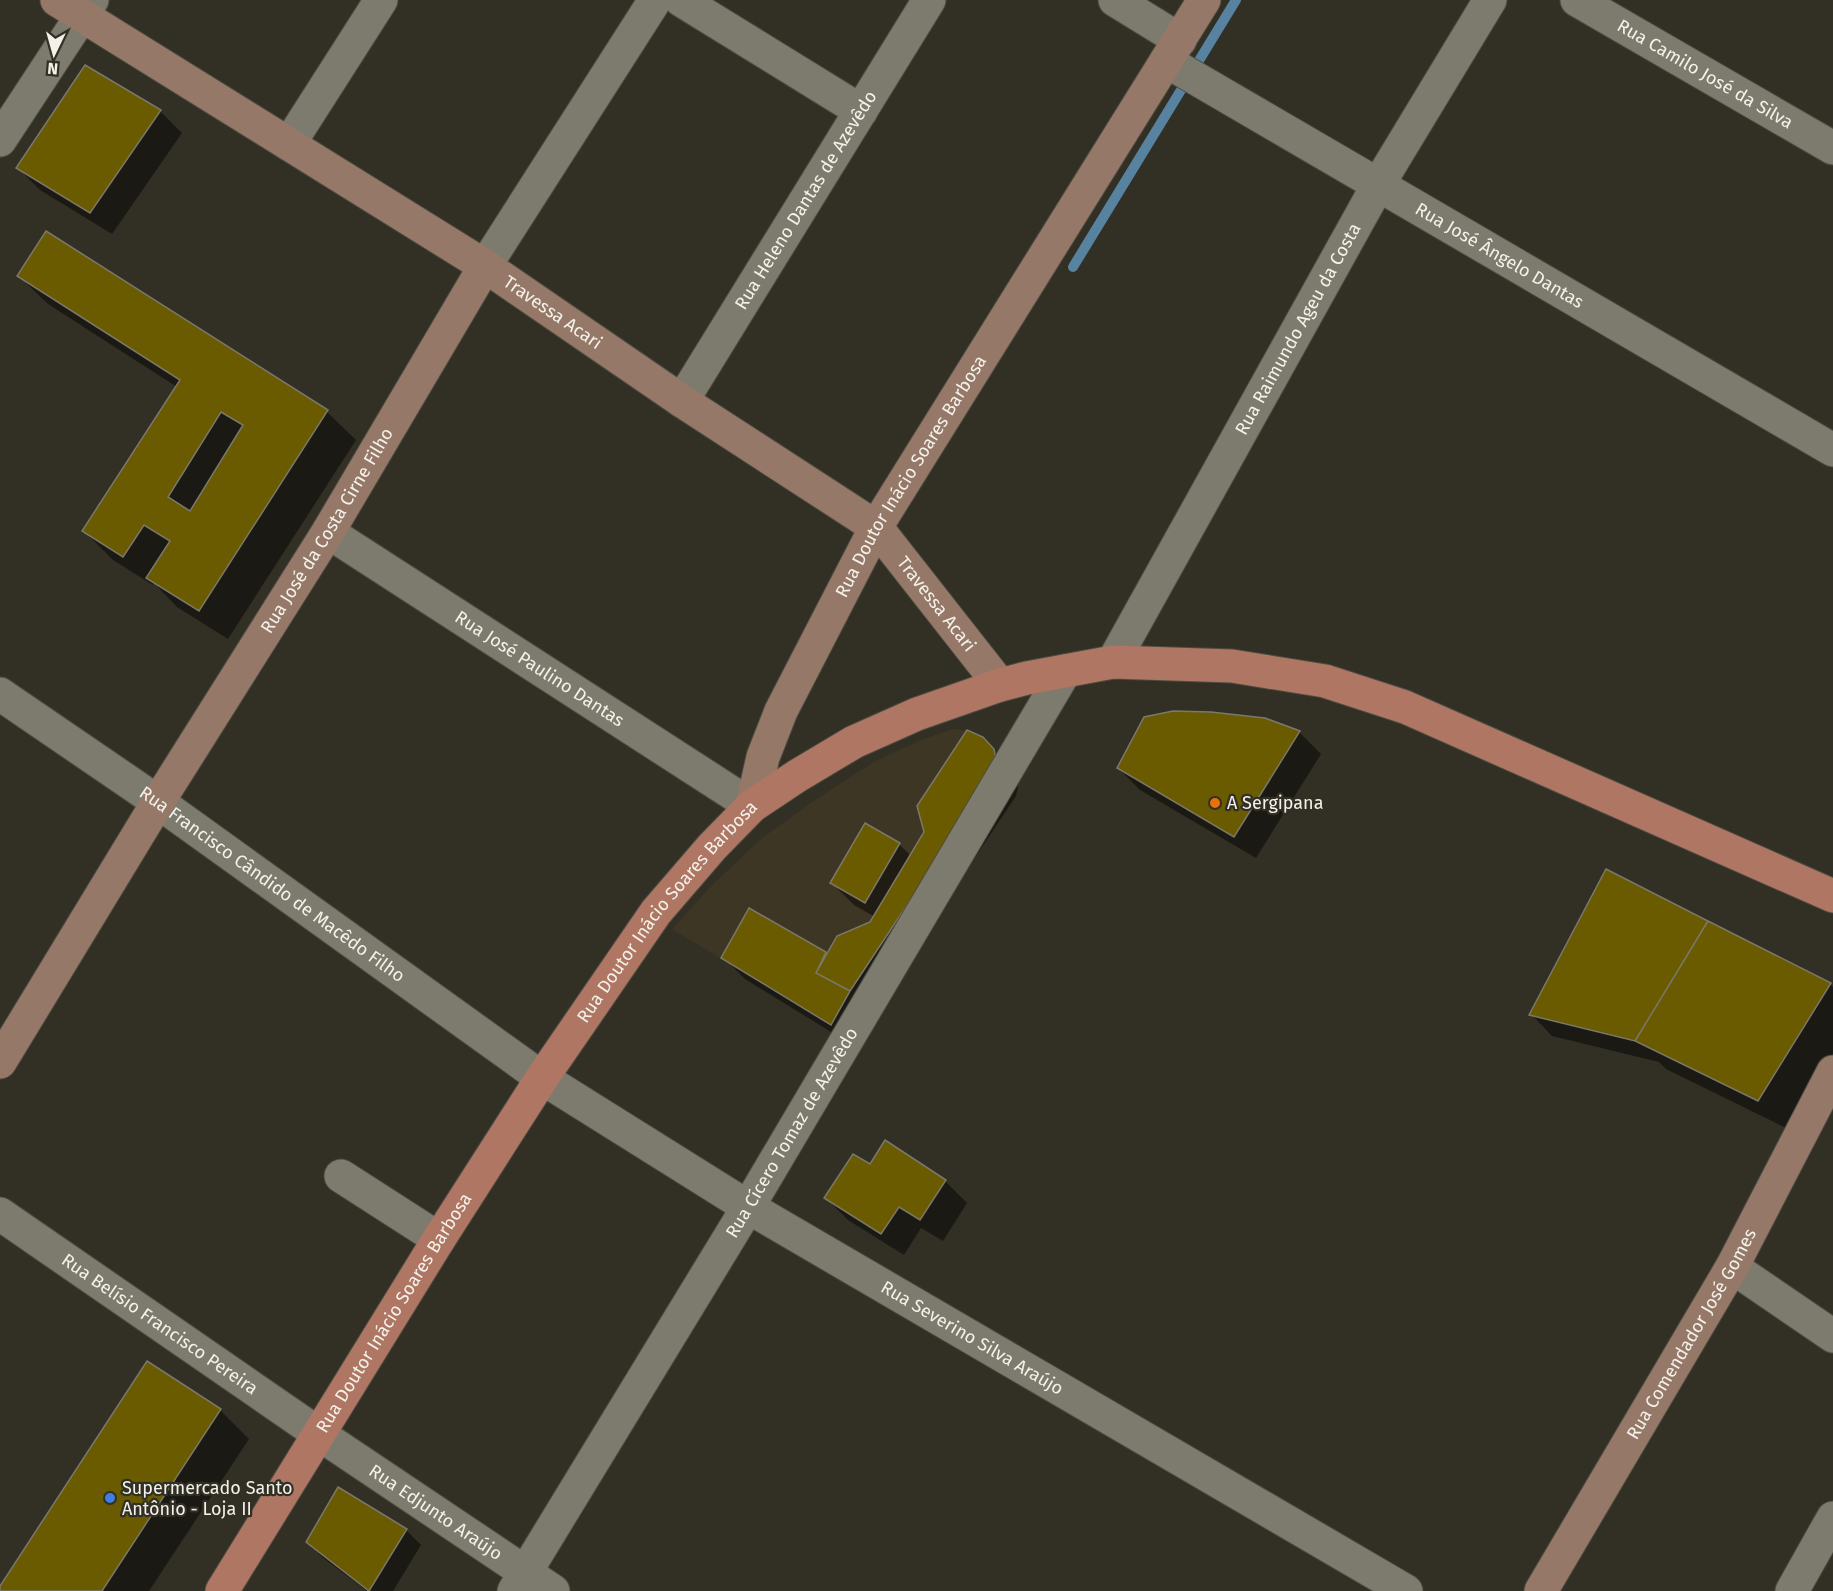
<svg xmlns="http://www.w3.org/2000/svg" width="1833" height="1591" font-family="'Fira Sans',sans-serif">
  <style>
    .industrial { fill: #3e3625 }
    .shadow { fill: #0007 }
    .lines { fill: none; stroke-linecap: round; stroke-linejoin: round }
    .stream { stroke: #5883a0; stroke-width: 10 }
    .building { fill: #6a5b00; stroke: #7b786b; stroke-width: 1.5; fill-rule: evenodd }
    .street-casing { stroke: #4e4c42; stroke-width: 35 }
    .secondary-casing { stroke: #4e4c42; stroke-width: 35 }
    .primary-casing { stroke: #4e4c42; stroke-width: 35 }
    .street { stroke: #7d7b6d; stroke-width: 33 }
    .secondary { stroke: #967868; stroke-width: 33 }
    .primary { stroke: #af7663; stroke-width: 33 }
    .food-dot { fill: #e8710a; stroke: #322f24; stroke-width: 2 }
    .shop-dot { fill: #3f7fe0; stroke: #322f24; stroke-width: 2 }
    .labels { text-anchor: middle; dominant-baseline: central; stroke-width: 4.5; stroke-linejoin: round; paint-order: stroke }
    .street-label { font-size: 18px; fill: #f3f2ea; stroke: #322f24 }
    .poi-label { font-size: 18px; fill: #f3f2ea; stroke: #322f24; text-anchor: start }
  </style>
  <rect width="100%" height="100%" fill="#322f24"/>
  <path class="industrial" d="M 953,729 L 967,730 L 983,737 L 994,749 L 831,1025 L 672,929 L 714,883 L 762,838 L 815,800 L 874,762 L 921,740 Z"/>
  <path class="shadow" d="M 160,111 L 182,133 L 112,234 L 40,190 L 18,168 Z
    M 47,233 L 327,412 L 356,440 L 228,639 L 177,607 L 154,583 L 153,585 L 113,560 L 84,531 L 177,387 L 48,304 L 19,276 Z
    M 1264,719 L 1299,732 L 1321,754 L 1256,858 L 1140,790 L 1118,768 Z
    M 982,738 L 1015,772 L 1018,787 L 1016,796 L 871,1013 L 854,1046 L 745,979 L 723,957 L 749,910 L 827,954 L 838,938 L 871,923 L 875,917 L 854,905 L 832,883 L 899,844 L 911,856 Z
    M 1830,984 L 1833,987 L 1833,1055 L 1788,1129 L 1666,1069 L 1659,1062 L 1552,1036 L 1531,1014 Z
    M 886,1143 L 945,1181 L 967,1203 L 943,1241 L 921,1228 L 904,1255 L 848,1220 L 826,1198 L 870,1166 Z
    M 220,1410 L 249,1439 L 149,1591 L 0,1591 L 0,1589 Z
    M 339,1489 L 406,1530 L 421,1545 L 393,1591 L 367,1591 L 322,1557 L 308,1542 Z"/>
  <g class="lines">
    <path class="stream" d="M 1073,267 L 1236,0"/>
  </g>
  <path class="building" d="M 85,65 L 161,110 L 90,213 L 16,168 Z
    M 46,231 L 328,410 L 199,611 L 146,578 L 170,541 L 144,525 L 123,557 L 82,531 L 180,380 L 17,276 ZM 221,412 L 243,425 L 190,511 L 168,497 Z
    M 1173,711 L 1211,712 L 1265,718 L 1300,731 L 1234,837 L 1117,768 L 1144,717 Z
    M 967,730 L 983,737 L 994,749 L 997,764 L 994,774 L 850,991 L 816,973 L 837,936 L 870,922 L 924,832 L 917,806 Z
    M 865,823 L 900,843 L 865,903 L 830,883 Z
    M 1606,869 L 1708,921 L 1635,1041 L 1529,1015 Z
    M 749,908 L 826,952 L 816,973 L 850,991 L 831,1025 L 721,958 Z
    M 1708,921 L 1831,983 L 1758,1101 L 1635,1041 Z
    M 885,1140 L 946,1180 L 920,1220 L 899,1207 L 881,1234 L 824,1198 L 853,1154 L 870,1164 Z
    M 147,1361 L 221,1409 L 102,1591 L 0,1591 L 0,1586 Z
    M 338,1487 L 407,1529 L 369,1591 L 306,1542 Z"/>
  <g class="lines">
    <defs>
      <g id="street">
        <path d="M 681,0 L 861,111"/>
        <path d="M 1115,0 L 1180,40"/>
        <path id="s1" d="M 1577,0 L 1833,148"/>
        <path id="s2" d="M 1166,61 L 1833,450"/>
        <path d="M 0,140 L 92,0"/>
        <path d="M 289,144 L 381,0"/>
        <path d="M 485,266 L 655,0"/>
        <path id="s3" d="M 682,401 L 929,0"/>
        <path id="s4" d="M 328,532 L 752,806"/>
        <path id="s5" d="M 1113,662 L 1378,185 L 1490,0"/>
        <path id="s6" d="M 0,694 L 158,802 L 542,1078 L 748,1207 L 1406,1591"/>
        <path d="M 341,1176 L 439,1239"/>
        <path id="s7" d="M 0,1214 L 319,1434 L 553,1591"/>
        <path d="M 1732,1267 L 1833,1336"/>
        <path id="s8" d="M 514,1591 L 748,1207 L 1065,671"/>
        <path d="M 1792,1591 L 1833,1518"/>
      </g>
      <g id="secondary">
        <path id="s9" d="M 57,0 L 485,266 L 682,401 L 876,527 L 1000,685"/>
        <path id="s10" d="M 752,806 L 763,757 L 781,711 L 876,527 L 1204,0"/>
        <path id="s11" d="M 0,1062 L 158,802 L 328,532 L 485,266"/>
        <path id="s12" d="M 1541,1591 L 1732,1267 L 1833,1072"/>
      </g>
      <g id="primary">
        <path id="s13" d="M 222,1591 L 439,1239 L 542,1078 L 656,912 L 712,847 L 752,806 L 797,776 L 854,742 L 917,714 L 1000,685 L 1027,678 L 1113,662 L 1232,666 L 1325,681 L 1405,707 L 1833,896"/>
      </g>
    </defs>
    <use href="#street" class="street-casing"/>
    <use href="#secondary" class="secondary-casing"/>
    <use href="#primary" class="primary-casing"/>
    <use href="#street" class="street"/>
    <use href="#secondary" class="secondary"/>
    <use href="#primary" class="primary"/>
  </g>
  <circle class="food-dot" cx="1215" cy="803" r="6"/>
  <circle class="shop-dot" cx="110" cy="1498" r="6"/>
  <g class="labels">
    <g class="street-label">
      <text stroke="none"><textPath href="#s1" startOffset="148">Rua Camilo José da Silva</textPath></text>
      <text stroke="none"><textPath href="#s3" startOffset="236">Rua Heleno Dantas de Azevêdo</textPath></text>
      <text stroke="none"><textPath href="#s2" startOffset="386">Rua José Ângelo Dantas</textPath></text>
      <text stroke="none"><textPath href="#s9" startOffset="586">Travessa Acari</textPath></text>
      <text stroke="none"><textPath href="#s5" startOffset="381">Rua Raimundo Ageu da Costa</textPath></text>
      <text stroke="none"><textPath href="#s10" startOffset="368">Rua Doutor Inácio Soares Barbosa</textPath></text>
      <text stroke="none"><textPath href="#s11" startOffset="624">Rua José da Costa Cirne Filho</textPath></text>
      <text stroke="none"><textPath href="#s9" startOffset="1072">Travessa Acari</textPath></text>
      <text stroke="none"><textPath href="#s4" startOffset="252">Rua José Paulino Dantas</textPath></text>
      <text stroke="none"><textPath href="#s6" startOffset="332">Rua Francisco Cândido de Macêdo Filho</textPath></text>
      <text stroke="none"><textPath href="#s13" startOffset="813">Rua Doutor Inácio Soares Barbosa</textPath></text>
      <text stroke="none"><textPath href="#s8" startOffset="536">Rua Cícero Tomaz de Azevêdo</textPath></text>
      <text stroke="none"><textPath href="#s13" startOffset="327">Rua Doutor Inácio Soares Barbosa</textPath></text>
      <text stroke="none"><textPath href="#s7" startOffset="194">Rua Belísio Francisco Pereira</textPath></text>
      <text stroke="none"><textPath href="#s12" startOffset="298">Rua Comendador José Gomes</textPath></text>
      <text stroke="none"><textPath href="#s6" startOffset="1167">Rua Severino Silva Araújo</textPath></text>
      <text stroke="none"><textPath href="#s7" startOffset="528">Rua Edjunto Araújo</textPath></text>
    </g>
    <g class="poi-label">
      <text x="1227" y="803">A Sergipana</text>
      <text x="122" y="1488">Supermercado Santo<tspan x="122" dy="21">Antônio - Loja II</tspan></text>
    </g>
  </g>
  <g transform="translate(54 54) rotate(185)" stroke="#322f24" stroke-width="4.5" paint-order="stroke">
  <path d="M0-4.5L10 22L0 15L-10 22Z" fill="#f3f2ea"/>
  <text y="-9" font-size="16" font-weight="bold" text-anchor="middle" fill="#f3f2ea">N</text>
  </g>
</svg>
